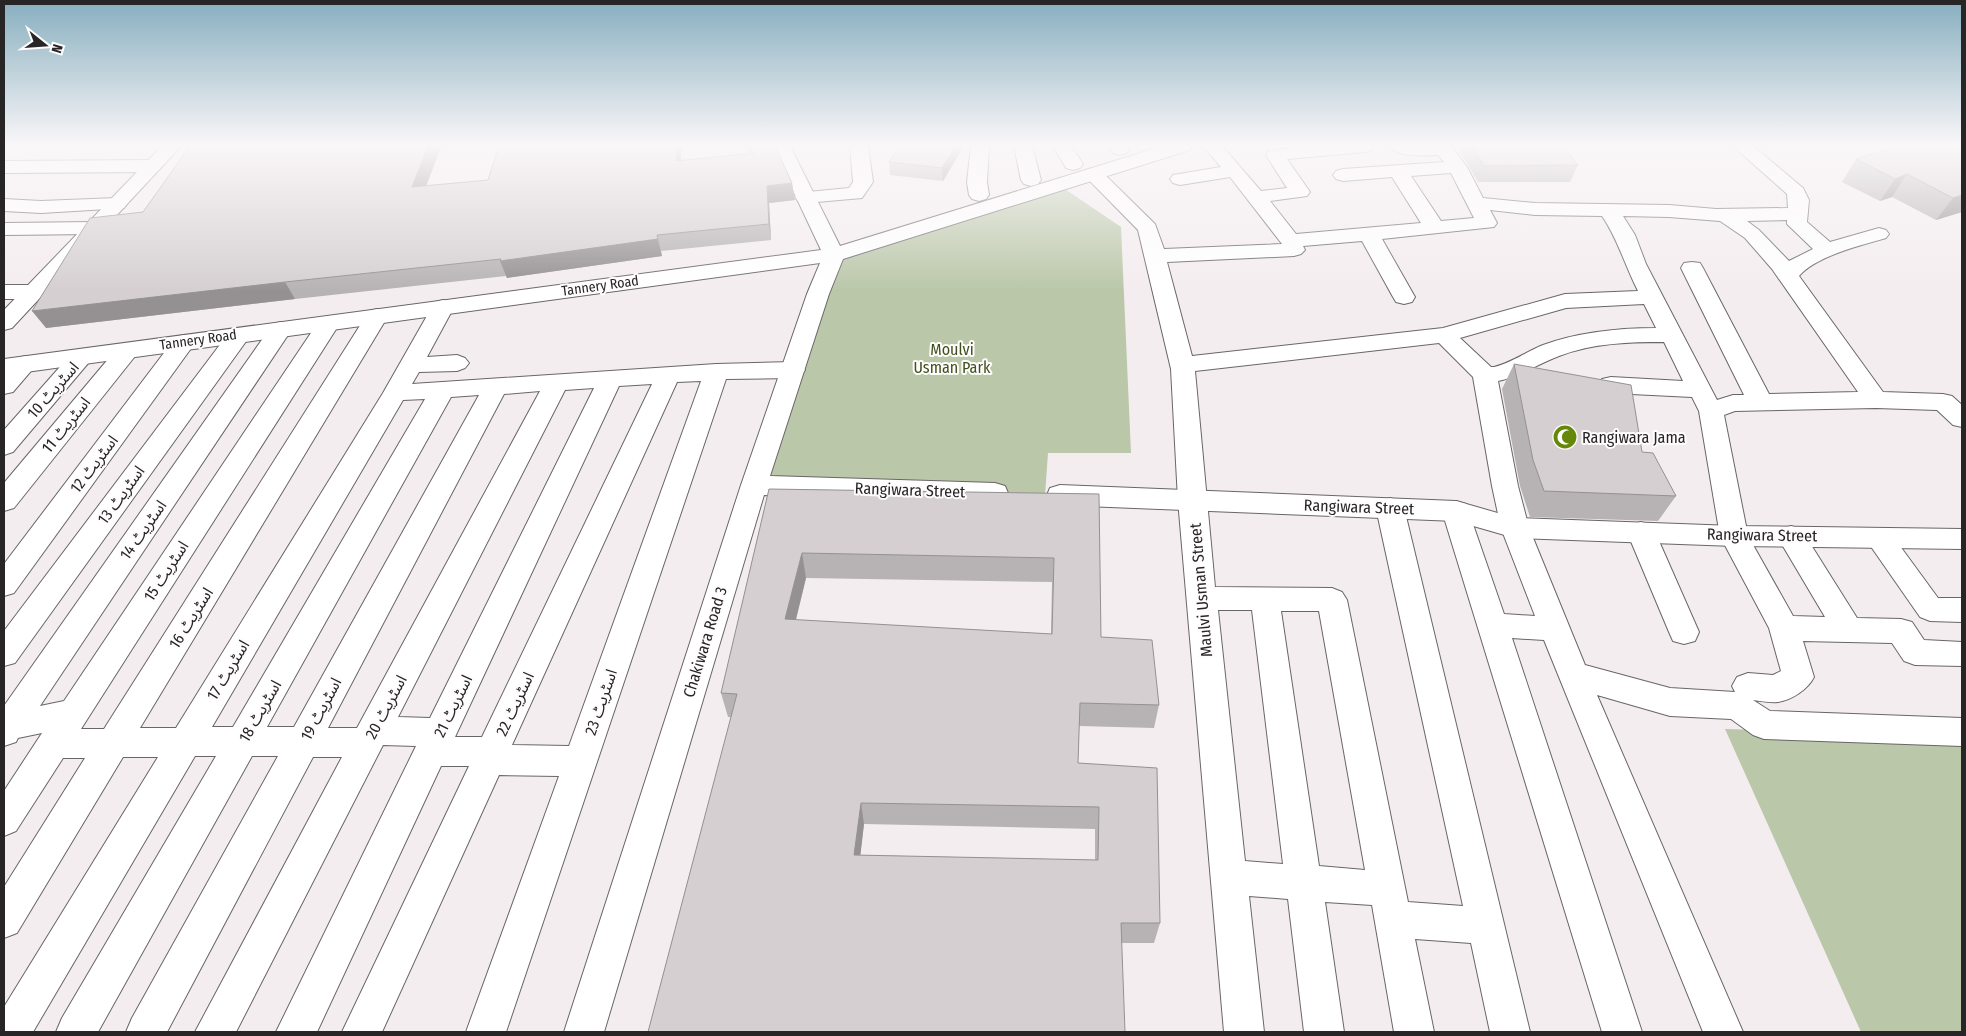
<svg xmlns="http://www.w3.org/2000/svg" width="1966" height="1036" font-family="'Fira Sans Condensed','Noto Sans Arabic',sans-serif">
  <style>
    .green { fill: #bac7a9 }
    .lines { fill: none; stroke-linecap: round; stroke-linejoin: round }
    .street-casing { stroke: #6a6567; stroke-width: 2 }
    .secondary-casing { stroke: #6a6567; stroke-width: 2 }
    .street { fill: #fff; fill-rule: evenodd }
    .secondary { fill: #fff; fill-rule: evenodd }
    .wall { fill: #b7b2b4; fill-rule: evenodd }
    .shaded-wall { fill: #959192 }
    .building { fill: #d5cfd1; stroke: #959192; fill-rule: evenodd }
    .labels { text-anchor: middle; dominant-baseline: central; stroke-width: 4; stroke-linejoin: round; paint-order: stroke }
    .far-street-label { font-size: 14px; fill: #272526; stroke: #fefcfd }
    .park-label { font-size: 16px; fill: #3f511b; stroke: #fefcfd }
    .street-label { font-size: 16px; fill: #272526; stroke: #fefcfd }
    .poi-label { font-size: 16px; fill: #272526; stroke: #fefcfd; text-anchor: start }
  </style>
  <rect width="100%" height="100%" fill="#f4edf0"/>
  <path class="green" d="M 1059,185 L 1121,227 L 1131,453 L 1048,453 L 1045,495 L 754,485 L 834,255 Z
    M 1725,729 L 1962,735 L 1962,1032 L 1861,1032 Z"/>
  <g class="lines">
    <defs>
      <path id="street" d="M 850,146 L 868,146 L 873,182 L 862,198 L 805,203 L 798,201 L 795,197 L 798,193 L 849,188 L 853,182 Z
        M 971,146 L 989,146 L 987,182 L 989,195 L 986,199 L 979,201 L 972,199 L 969,195 L 967,182 Z
        M 1014,146 L 1032,146 L 1041,180 L 1038,184 L 1031,186 L 1024,184 L 1021,180 Z
        M 1053,146 L 1071,146 L 1083,164 L 1080,168 L 1073,170 L 1066,168 Z
        M 1109,146 L 1127,146 L 1129,149 L 1127,153 L 1120,155 L 1113,153 Z
        M 1203,146 L 1222,146 L 1261,191 L 1287,188 L 1266,155 L 1268,151 L 1308,146 L 1374,146 L 1372,150 L 1365,152 L 1287,159 L 1310,192 L 1307,196 L 1270,201 L 1296,234 L 1421,223 L 1392,177 L 1343,181 L 1336,179 L 1333,175 L 1336,171 L 1343,169 L 1444,162 L 1438,155 C 1424,155 1399,159 1390,146 L 1451,146 L 1467,167 L 1483,198 L 1535,203 L 1669,205 L 1716,209 L 1788,208 L 1787,194 L 1733,146 L 1753,146 L 1803,188 L 1809,200 L 1807,222 L 1830,242 L 1879,228 L 1886,230 L 1889,234 L 1886,238 C 1862,245 1816,256 1799,276 L 1883,392 L 1943,394 L 1952,396 L 1962,405 L 1962,427 L 1953,425 L 1937,410 L 1876,408 L 1735,411 L 1724,415 L 1748,536 L 1793,616 L 1825,617 L 1777,536 L 1781,529 L 1791,526 L 1801,529 L 1857,618 L 1901,619 L 1912,622 L 1924,640 L 1962,642 L 1962,666 L 1915,665 L 1904,661 L 1892,643 L 1803,641 L 1814,677 C 1808,689 1792,700 1778,702 C 1770,703 1761,701 1753,700 L 1770,711 L 1962,718 L 1962,746 L 1764,739 L 1753,735 L 1731,719 L 1670,716 L 1597,695 L 1743,1032 L 1703,1032 L 1544,640 L 1512,638 L 1642,1032 L 1602,1032 L 1442,511 L 1446,504 L 1456,501 L 1466,504 L 1504,614 L 1535,616 L 1501,528 L 1492,486 L 1473,377 L 1439,343 L 1195,371 L 1215,587 L 1332,588 L 1342,592 L 1347,600 L 1408,902 L 1463,906 L 1376,508 L 1380,501 L 1390,498 L 1400,501 L 1404,508 L 1530,1032 L 1490,1032 L 1471,943 L 1415,939 L 1434,1032 L 1394,1032 L 1372,905 L 1325,902 L 1344,1032 L 1304,1032 L 1288,899 L 1249,896 L 1264,1032 L 1224,1032 L 1178,500 L 1171,369 L 1138,230 L 1083,174 L 1086,170 L 1093,168 L 1100,170 L 1155,224 L 1164,249 L 1282,244 L 1230,177 L 1180,185 L 1173,183 L 1170,179 L 1173,175 L 1221,167 ZM 1451,173 L 1474,218 L 1441,221 L 1411,176 ZM 1490,210 L 1535,215 L 1602,216 C 1618,239 1625,266 1638,291 L 1565,294 L 1443,328 L 1192,356 L 1167,262 L 1294,256 L 1301,254 L 1305,250 L 1303,246 L 1362,241 L 1393,297 L 1396,302 L 1404,304 L 1412,302 L 1415,297 L 1382,239 L 1494,227 L 1497,223 ZM 1623,216 L 1669,217 L 1720,221 L 1745,238 L 1772,269 L 1858,392 L 1769,394 L 1703,268 L 1700,263 L 1692,262 L 1684,263 L 1681,268 L 1744,395 L 1733,395 L 1717,400 L 1646,264 L 1635,235 ZM 1787,220 L 1787,224 L 1813,249 L 1789,261 L 1759,230 L 1747,221 ZM 1644,304 L 1656,328 C 1618,328 1579,332 1543,345 C 1526,352 1511,363 1494,367 L 1491,367 L 1460,338 L 1566,308 ZM 1664,342 L 1683,381 L 1611,377 L 1602,379 L 1599,385 L 1602,391 L 1611,393 L 1692,397 L 1699,411 L 1720,536 L 1769,628 L 1781,671 L 1773,675 L 1748,673 L 1737,677 L 1732,686 L 1735,692 L 1670,688 L 1585,665 L 1529,528 L 1518,486 L 1498,381 C 1521,376 1538,364 1559,356 C 1593,343 1629,342 1664,342 ZM 1218,610 L 1252,610 L 1283,864 L 1245,861 ZM 1281,611 L 1319,611 L 1365,870 L 1319,866 Z
        M 152,160 L 159,162 L 162,166 L 159,170 L 152,172 L 4,173 L 4,161 Z
        M 117,198 L 124,200 L 127,204 L 124,208 L 41,213 L 4,211 L 4,199 L 41,201 Z
        M 94,222 L 101,224 L 104,228 L 101,232 L 94,234 L 4,235 L 4,223 Z
        M 4,285 L 34,285 L 42,287 L 45,292 L 42,297 L 34,299 L 4,299 Z
        M 443,300 L 451,302 L 454,307 L 427,357 L 457,355 L 465,358 L 469,363 L 465,368 L 457,371 L 419,372 L 412,384 L 716,364 L 793,362 L 801,365 L 805,370 L 801,375 L 793,378 L 726,379 L 506,1032 L 466,1032 L 559,776 L 499,775 L 382,1032 L 342,1032 L 469,766 L 441,766 L 317,1032 L 276,1032 L 416,746 L 383,745 L 236,1032 L 195,1032 L 342,757 L 313,757 L 167,1032 L 126,1032 L 132,1018 L 278,756 L 252,756 L 98,1032 L 56,1032 L 62,1018 L 216,756 L 195,756 L 33,1032 L 4,1032 L 4,1007 L 158,757 L 123,757 L 17,933 L 4,938 L 4,887 L 85,758 L 63,758 L 16,831 L 4,836 L 4,791 L 42,733 L 18,738 L 16,742 L 4,746 L 4,706 L 273,324 L 281,322 L 289,324 L 292,329 L 40,706 L 64,701 L 321,318 L 329,316 L 337,318 L 340,323 L 81,729 L 104,729 L 366,316 L 369,311 L 377,309 L 385,311 L 388,316 L 140,728 L 176,728 L 383,393 L 432,307 L 435,302 ZM 701,381 L 569,746 L 512,745 L 677,382 ZM 652,384 L 482,737 L 455,737 L 619,386 ZM 594,388 L 430,718 L 398,717 L 565,390 ZM 540,391 L 357,728 L 328,728 L 504,394 ZM 479,395 L 294,727 L 267,727 L 451,397 ZM 425,399 L 233,727 L 212,727 L 403,400 Z
        M 239,328 L 247,330 L 251,335 L 247,340 L 15,663 L 4,666 L 4,631 L 231,330 Z
        M 184,335 L 192,337 L 196,342 L 192,347 L 14,593 L 4,596 L 4,564 L 176,337 Z
        M 128,343 L 136,345 L 140,350 L 136,355 L 14,508 L 4,511 L 4,483 L 120,345 Z
        M 82,349 L 90,351 L 94,356 L 90,361 L 13,452 L 4,455 L 4,430 L 74,351 Z
        M 25,356 L 33,359 L 37,364 L 13,392 L 4,394 L 4,372 L 17,359 Z
        M 1641,522 L 1651,525 L 1655,532 L 1699,632 L 1695,641 L 1684,644 L 1673,641 L 1669,632 L 1627,532 L 1631,525 Z
        M 1879,528 L 1889,531 L 1938,598 L 1962,598 L 1962,622 L 1930,621 L 1920,617 L 1865,538 L 1869,531 Z"/>
      <path id="secondary" d="M 162,146 L 181,146 L 12,328 L 4,330 L 4,310 Z
        M 772,146 L 790,146 L 840,246 L 1163,146 L 1192,146 L 1190,150 L 843,259 L 829,294 L 770,476 L 995,483 L 1005,486 L 1008,493 L 1005,500 L 995,503 L 764,495 L 604,1032 L 564,1032 L 741,485 L 807,294 L 820,263 L 4,375 L 4,359 L 821,250 Z
        M 1060,485 L 1456,501 L 1515,518 L 1734,526 L 1962,529 L 1962,549 L 1734,546 L 1515,538 L 1456,521 L 1060,505 L 1050,502 L 1047,495 L 1050,488 Z"/>
    </defs>
    <use href="#street" class="street-casing"/>
    <use href="#secondary" class="secondary-casing"/>
    <use href="#street" class="street"/>
    <use href="#secondary" class="secondary"/>
  </g>
  <path class="wall" d="M 499,146 L 681,146 L 681,161 L 748,153 L 744,146 L 775,146 L 792,183 L 795,200 L 769,203 L 771,240 L 661,251 L 662,256 L 507,278 L 506,276 L 295,299 L 46,328 L 143,212 L 440,150 L 426,186 L 488,180 Z
    M 1457,146 L 1562,146 L 1578,165 L 1570,182 L 1478,182 Z
    M 1962,146 L 1962,212 L 1936,220 L 1892,197 L 1880,201 L 1842,182 L 1856,159 Z
    M 961,151 L 943,181 L 890,175 L 889,162 Z
    M 1514,364 L 1642,452 L 1676,496 L 1658,521 L 1530,517 L 1520,486 L 1502,389 Z
    M 769,489 L 1099,494 L 1101,637 L 1159,705 L 1154,728 L 1079,726 L 1078,763 L 1160,923 L 1154,943 L 1122,943 L 648,1032 L 731,717 L 728,717 L 721,693 ZM 806,578 L 1052,582 L 1051,634 L 796,620 ZM 864,824 L 1095,829 L 1095,860 L 860,855 Z"/>
  <path class="shaded-wall" d="M 428,146 L 443,146 L 440,150 L 419,204 L 412,187 Z
    M 677,146 L 681,146 L 680,178 L 676,161 Z
    M 956,146 L 961,146 L 961,151 L 943,181 L 942,168 Z
    M 1907,174 L 1892,197 L 1880,201 L 1895,179 Z
    M 792,183 L 795,200 L 769,203 L 771,240 L 769,224 L 767,186 Z
    M 1962,195 L 1962,212 L 1936,220 L 1953,198 Z
    M 657,235 L 662,256 L 507,278 L 500,261 Z
    M 285,282 L 295,299 L 46,328 L 32,311 Z
    M 802,553 L 806,578 L 790,643 L 785,619 Z
    M 861,803 L 864,824 L 858,876 L 854,855 Z"/>
  <path class="building" d="M 190,146 L 428,146 L 412,187 L 488,180 L 499,146 L 677,146 L 676,161 L 754,153 L 750,146 L 775,146 L 792,183 L 767,186 L 769,224 L 657,235 L 658,239 L 500,261 L 501,259 L 285,282 L 32,311 L 90,218 L 143,212 Z
    M 900,146 L 956,146 L 942,168 L 889,162 Z
    M 1472,146 L 1562,146 L 1578,165 L 1484,166 Z
    M 1898,146 L 1962,146 L 1962,195 L 1953,198 L 1907,174 L 1895,179 L 1856,159 Z
    M 1514,364 L 1631,385 L 1642,452 L 1653,453 L 1676,496 L 1544,491 L 1533,460 Z
    M 769,489 L 1099,494 L 1101,637 L 1152,640 L 1159,705 L 1080,703 L 1078,763 L 1157,768 L 1160,923 L 1121,923 L 1125,1032 L 648,1032 L 737,694 L 721,693 ZM 802,553 L 1054,558 L 1052,634 L 785,619 ZM 861,803 L 1099,807 L 1098,860 L 854,855 Z"/>
  <linearGradient id="sky" x2="0" y2="1"><stop stop-color="#87aebf"/><stop offset="0.5" stop-color="#faf7f8"/><stop offset="1" stop-color="#faf7f8" stop-opacity="0"/></linearGradient>
  <rect width="1966" height="291" fill="url(#sky)"/>
  <defs>
    <symbol id="mosque-disc" viewBox="-11 -11 22 22"><circle r="9.5" fill="#65880a" stroke="#fefcfd"/><path d="M3.5-4.9A6 6 0 1 0 3.5 4.9A5 5 0 1 1 3.5-4.9Z" fill="#fff"/></symbol>
  </defs>
  <g fill-rule="evenodd">
    <use href="#mosque-disc" x="1551" y="423" width="28" height="28"/>
  </g>
  <g class="labels">
    <g class="far-street-label">
      <text transform="translate(600 286) rotate(-8)">Tannery Road</text>
      <text transform="translate(198 340) rotate(-8)">Tannery Road</text>
    </g>
    <g class="park-label">
      <text x="952" y="349">Moulvi<tspan x="952" dy="18">Usman Park</tspan></text>
    </g>
    <g class="street-label">
      <text transform="translate(53 390) rotate(-49)">اسٹریٹ 10</text>
      <text transform="translate(66 425) rotate(-51)">اسٹریٹ 11</text>
      <text transform="translate(94 464) rotate(-53)">اسٹریٹ 12</text>
      <text transform="translate(910 490) rotate(2)">Rangiwara Street</text>
      <text transform="translate(121 495) rotate(-54)">اسٹریٹ 13</text>
      <text transform="translate(1359 507) rotate(2)">Rangiwara Street</text>
      <text transform="translate(143 530) rotate(-55)">اسٹریٹ 14</text>
      <text transform="translate(1762 535) rotate(1)">Rangiwara Street</text>
      <text transform="translate(166 571) rotate(-57)">اسٹریٹ 15</text>
      <text transform="translate(1201 590) rotate(-95)">Maulvi Usman Street</text>
      <text transform="translate(191 618) rotate(-58)">اسٹریٹ 16</text>
      <text transform="translate(705 642) rotate(-73)">Chakiwara Road 3</text>
      <text transform="translate(228 670) rotate(-59)">اسٹریٹ 17</text>
      <text transform="translate(601 702) rotate(-71)">اسٹریٹ 23</text>
      <text transform="translate(515 704) rotate(-65)">اسٹریٹ 22</text>
      <text transform="translate(453 706) rotate(-64)">اسٹریٹ 21</text>
      <text transform="translate(386 707) rotate(-62)">اسٹریٹ 20</text>
      <text transform="translate(321 709) rotate(-62)">اسٹریٹ 19</text>
      <text transform="translate(260 711) rotate(-60)">اسٹریٹ 18</text>
    </g>
    <g class="poi-label">
      <text x="1582" y="437">Rangiwara Jama</text>
    </g>
  </g>
  <rect width="1966" height="1036" fill="none" stroke="#272526" stroke-width="10"/>
  <g transform="translate(45 45) rotate(107)" stroke="#fefcfd" stroke-width="4" paint-order="stroke">
  <path d="M0-4L9 19L0 12L-9 19Z" fill="#272526"/>
  <text y="-8" font-size="14" font-weight="bold" text-anchor="middle" fill="#272526">N</text>
  </g>
</svg>
